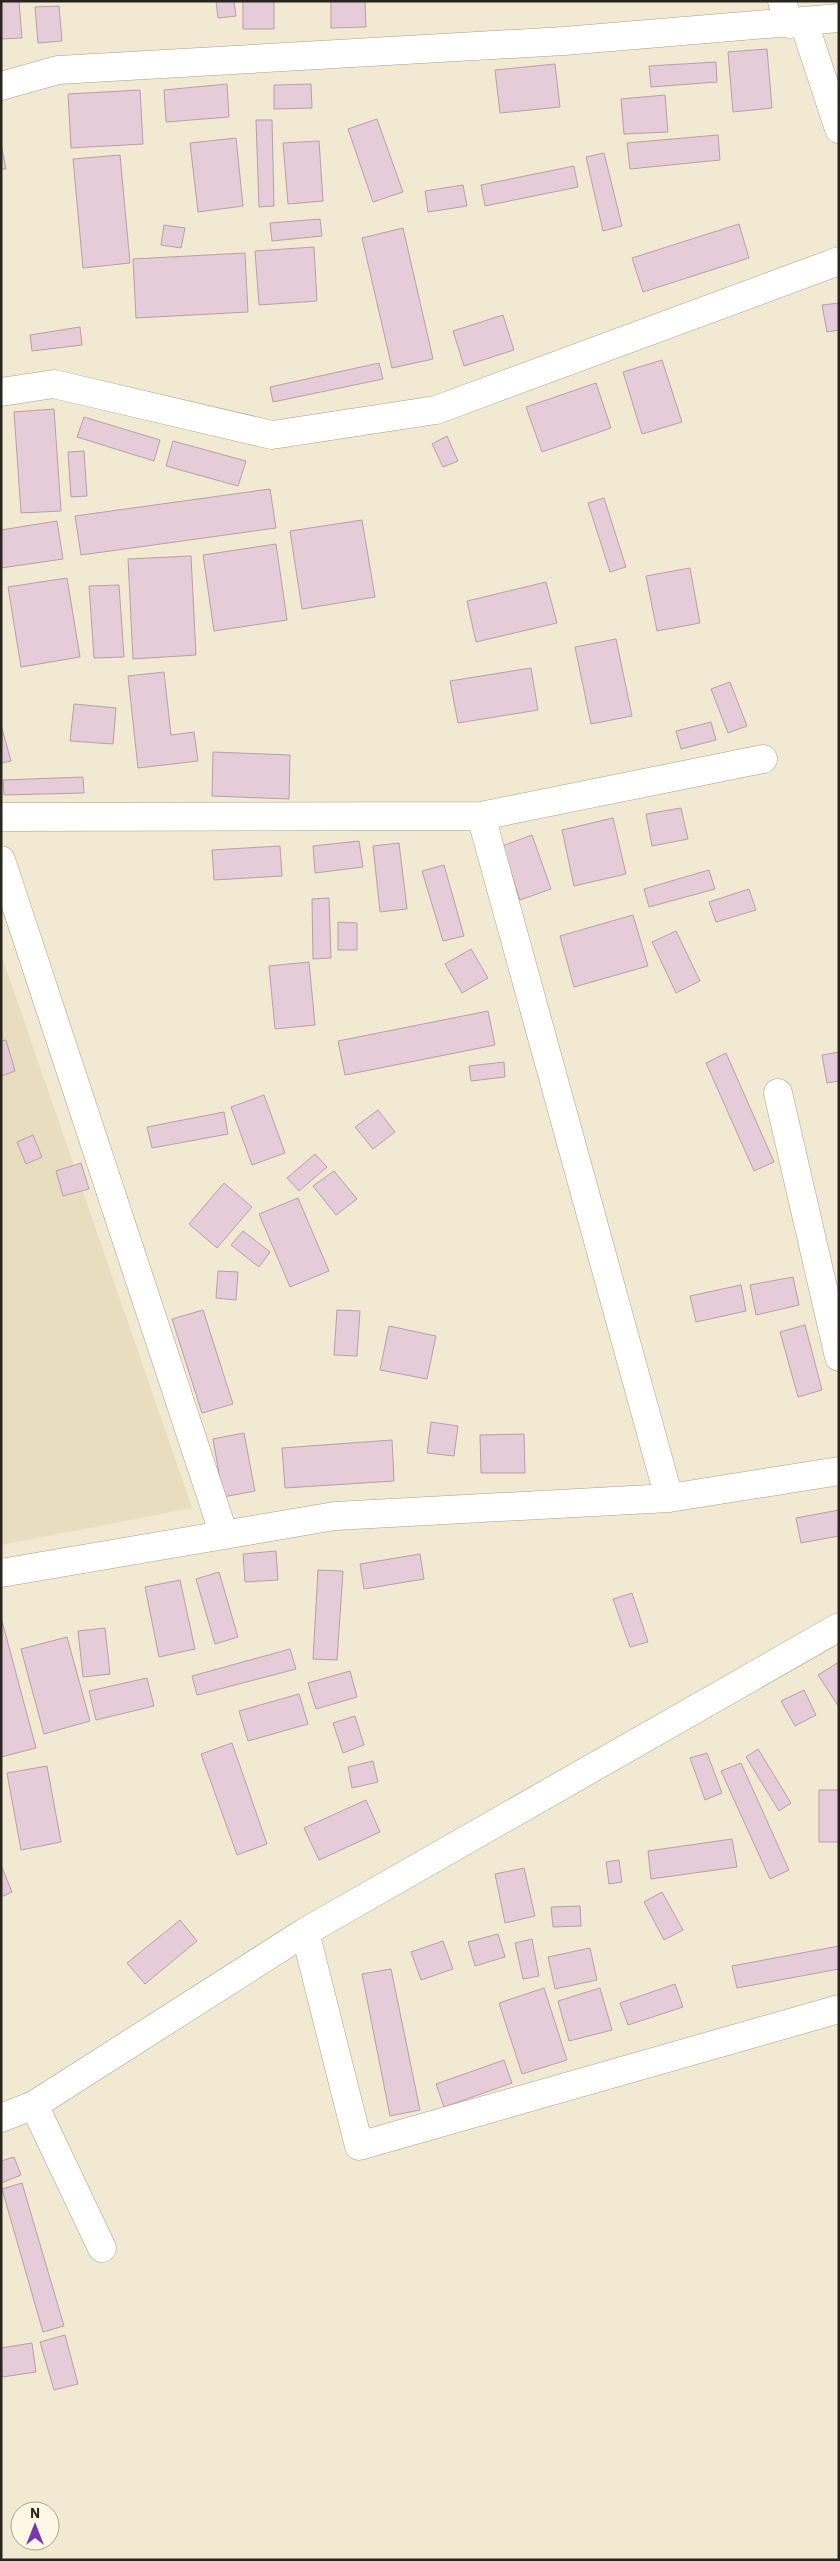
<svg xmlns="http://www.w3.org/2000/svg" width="840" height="2561" font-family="'IBM Plex Sans',sans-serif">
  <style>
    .built { fill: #e8ddbf }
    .building { fill: #e5ccd8; stroke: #b79faa }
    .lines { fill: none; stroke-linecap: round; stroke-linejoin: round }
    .minor-casing { stroke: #a69e88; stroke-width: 29 }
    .minor { stroke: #fff; stroke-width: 28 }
  </style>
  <rect width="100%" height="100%" fill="#f2e9d2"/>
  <path class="built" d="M 1,954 L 192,1508 L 1,1545 Z"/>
  <path class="building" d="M 1,1 L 19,1 L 22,38 L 1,39 Z
    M 216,1 L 234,1 L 236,16 L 218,18 Z
    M 243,1 L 274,1 L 274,29 L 243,29 Z
    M 331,1 L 365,1 L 366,27 L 331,28 Z
    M 59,6 L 62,41 L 38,43 L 35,7 Z
    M 767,49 L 772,108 L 733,112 L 728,52 Z
    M 716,62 L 717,82 L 651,87 L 649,66 Z
    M 555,64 L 560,107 L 500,113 L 495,70 Z
    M 227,84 L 229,117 L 166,122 L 164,90 Z
    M 311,84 L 312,108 L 274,109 L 274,85 Z
    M 140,90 L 143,144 L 71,148 L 68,94 Z
    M 665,95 L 668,132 L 624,134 L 621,99 Z
    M 377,119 L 403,192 L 373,202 L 348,129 Z
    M 256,120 L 272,120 L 274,206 L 259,207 Z
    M 718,135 L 720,160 L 630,169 L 627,143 Z
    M 236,138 L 243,206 L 198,212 L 190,143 Z
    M 319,141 L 323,201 L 288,204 L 283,143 Z
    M 1,144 L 6,169 L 1,169 Z
    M 604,153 L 622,226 L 603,231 L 586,157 Z
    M 120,155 L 130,263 L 83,268 L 73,159 Z
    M 574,166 L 578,187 L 485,206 L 481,185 Z
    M 463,185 L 467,206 L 428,212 L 425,191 Z
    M 320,219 L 322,236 L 272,241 L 270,223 Z
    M 739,224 L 749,258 L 643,292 L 632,258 Z
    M 164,225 L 185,228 L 181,248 L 161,245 Z
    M 403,228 L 433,359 L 392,368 L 362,238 Z
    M 314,247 L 317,301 L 259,305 L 255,251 Z
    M 245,253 L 248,312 L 136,318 L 133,259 Z
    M 839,303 L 839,330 L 827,332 L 822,305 Z
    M 503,315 L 514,350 L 464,366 L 453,331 Z
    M 80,327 L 82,345 L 32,351 L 30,335 Z
    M 662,360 L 682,422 L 642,434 L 623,372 Z
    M 379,363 L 383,379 L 273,402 L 270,387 Z
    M 596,383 L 611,428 L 542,452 L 526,407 Z
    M 54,409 L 61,511 L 21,513 L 14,412 Z
    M 84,417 L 160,440 L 154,461 L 77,437 Z
    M 447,436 L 458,461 L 443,467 L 432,444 Z
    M 173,441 L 246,461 L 238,486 L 166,466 Z
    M 84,451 L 87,496 L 71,497 L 68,452 Z
    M 270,489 L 276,528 L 81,555 L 75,516 Z
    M 604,498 L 626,567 L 610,572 L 588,503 Z
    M 362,520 L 375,597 L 302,609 L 290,531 Z
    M 57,521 L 63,559 L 1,568 L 1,530 Z
    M 276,544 L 287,620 L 214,631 L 203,555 Z
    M 191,556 L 196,655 L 133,659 L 128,559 Z
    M 690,568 L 700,623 L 657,631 L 646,576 Z
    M 67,578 L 80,657 L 21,667 L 8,587 Z
    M 546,582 L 557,623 L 476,642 L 467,601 Z
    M 119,585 L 124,657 L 94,658 L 89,586 Z
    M 616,639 L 632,716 L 591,724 L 575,647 Z
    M 531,668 L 538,710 L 458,723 L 450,681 Z
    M 164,672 L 171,735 L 194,732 L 198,761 L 138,768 L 128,676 Z
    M 730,682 L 747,726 L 728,733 L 711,689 Z
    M 74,704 L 116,708 L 113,744 L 70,741 Z
    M 711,722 L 716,740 L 681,749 L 676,731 Z
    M 1,725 L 11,761 L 1,763 Z
    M 213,752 L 290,755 L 289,799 L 212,796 Z
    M 83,777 L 84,793 L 4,795 L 3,780 Z
    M 681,808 L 688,839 L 652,846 L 646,814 Z
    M 613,818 L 626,874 L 574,886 L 562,830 Z
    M 532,835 L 551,889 L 520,900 L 502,846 Z
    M 359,841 L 363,867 L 315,873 L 313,846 Z
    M 399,843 L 407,909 L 380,912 L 373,846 Z
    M 280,846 L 282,876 L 214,880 L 212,850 Z
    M 444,865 L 464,936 L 443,941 L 422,871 Z
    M 709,870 L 715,889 L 649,907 L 644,889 Z
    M 749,889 L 756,910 L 716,922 L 709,902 Z
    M 329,898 L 331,958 L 313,959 L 312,899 Z
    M 633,915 L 648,966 L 574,987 L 560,936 Z
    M 338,922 L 357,923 L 357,950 L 338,950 Z
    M 676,931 L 700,981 L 676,993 L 652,942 Z
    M 471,949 L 488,978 L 462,993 L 445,964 Z
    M 309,962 L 315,1025 L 275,1029 L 269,966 Z
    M 488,1011 L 495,1045 L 345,1075 L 338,1041 Z
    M 6,1040 L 15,1071 L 1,1076 L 1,1041 Z
    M 839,1052 L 839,1081 L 827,1083 L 822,1055 Z
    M 726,1053 L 774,1162 L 754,1171 L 706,1063 Z
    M 504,1062 L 505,1077 L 471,1081 L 469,1066 Z
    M 264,1095 L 285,1153 L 252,1165 L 231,1107 Z
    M 378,1110 L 395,1132 L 373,1149 L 355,1127 Z
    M 224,1112 L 228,1134 L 152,1148 L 147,1127 Z
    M 33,1135 L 42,1157 L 26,1164 L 17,1142 Z
    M 315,1154 L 327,1167 L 299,1191 L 287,1178 Z
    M 81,1163 L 89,1189 L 63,1196 L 56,1171 Z
    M 334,1171 L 357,1199 L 336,1215 L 313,1186 Z
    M 224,1183 L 252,1207 L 217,1248 L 189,1224 Z
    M 298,1198 L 329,1271 L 290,1287 L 259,1214 Z
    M 243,1231 L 270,1252 L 259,1267 L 231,1245 Z
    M 218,1271 L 238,1272 L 236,1300 L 216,1298 Z
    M 793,1277 L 799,1305 L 756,1315 L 750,1285 Z
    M 741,1285 L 746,1311 L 696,1322 L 690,1296 Z
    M 203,1310 L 233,1404 L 202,1413 L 172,1319 Z
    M 337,1310 L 360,1311 L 357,1356 L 334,1355 Z
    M 805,1325 L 822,1390 L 798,1397 L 780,1332 Z
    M 389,1326 L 436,1336 L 427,1379 L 380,1370 Z
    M 431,1422 L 458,1426 L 454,1456 L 427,1453 Z
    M 244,1433 L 255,1491 L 223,1497 L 213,1439 Z
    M 524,1434 L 525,1473 L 481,1473 L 480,1435 Z
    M 392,1440 L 394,1481 L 285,1488 L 282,1448 Z
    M 839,1510 L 839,1536 L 801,1543 L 796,1518 Z
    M 276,1551 L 278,1580 L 245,1582 L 243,1554 Z
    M 420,1554 L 424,1579 L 364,1589 L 360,1564 Z
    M 318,1570 L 343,1571 L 337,1660 L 313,1659 Z
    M 219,1572 L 238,1637 L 215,1644 L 196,1579 Z
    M 180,1580 L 195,1649 L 159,1657 L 145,1587 Z
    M 632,1593 L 648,1642 L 630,1647 L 613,1599 Z
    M 2,1621 L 36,1748 L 1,1757 L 1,1621 Z
    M 105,1628 L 110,1674 L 83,1677 L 78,1631 Z
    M 67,1637 L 90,1721 L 44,1734 L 21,1649 Z
    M 290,1649 L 296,1669 L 197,1695 L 192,1676 Z
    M 839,1662 L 839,1707 L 818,1675 Z
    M 350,1671 L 357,1697 L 316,1709 L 308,1683 Z
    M 147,1678 L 154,1706 L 96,1720 L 89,1691 Z
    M 804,1690 L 816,1715 L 795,1726 L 781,1701 Z
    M 299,1694 L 308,1724 L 248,1741 L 239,1711 Z
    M 355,1716 L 364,1745 L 343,1753 L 333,1723 Z
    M 232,1743 L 267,1844 L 237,1855 L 201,1754 Z
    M 758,1749 L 791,1803 L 779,1811 L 746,1757 Z
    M 707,1753 L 722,1793 L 705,1800 L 690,1758 Z
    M 373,1761 L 378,1782 L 352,1788 L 348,1767 Z
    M 741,1763 L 789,1870 L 770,1879 L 721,1771 Z
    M 47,1766 L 61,1842 L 21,1850 L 7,1773 Z
    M 819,1790 L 839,1790 L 839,1842 L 819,1842 Z
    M 366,1800 L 380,1832 L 319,1860 L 304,1828 Z
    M 732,1839 L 737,1867 L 651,1879 L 648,1851 Z
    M 619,1860 L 622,1882 L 609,1884 L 606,1862 Z
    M 1,1865 L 12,1892 L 1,1897 Z
    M 524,1868 L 535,1916 L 505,1923 L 495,1874 Z
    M 662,1892 L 683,1930 L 664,1940 L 644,1902 Z
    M 580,1906 L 581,1926 L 553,1927 L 551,1907 Z
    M 180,1920 L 197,1941 L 145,1984 L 127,1963 Z
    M 498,1934 L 505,1957 L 475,1966 L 468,1942 Z
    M 532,1939 L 539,1976 L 523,1979 L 515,1943 Z
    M 443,1941 L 453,1969 L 421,1980 L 411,1952 Z
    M 839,1946 L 839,1969 L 737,1988 L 732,1966 Z
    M 590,1948 L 597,1980 L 555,1989 L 548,1957 Z
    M 391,1969 L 420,2110 L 390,2116 L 362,1974 Z
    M 675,1984 L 683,2007 L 628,2025 L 620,2003 Z
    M 544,1988 L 567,2060 L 522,2074 L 499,2003 Z
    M 600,1988 L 612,2030 L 569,2041 L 558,2001 Z
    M 504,2060 L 512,2083 L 444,2107 L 436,2084 Z
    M 14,2157 L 21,2175 L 1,2183 L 1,2161 Z
    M 22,2183 L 64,2326 L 43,2332 L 2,2189 Z
    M 65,2335 L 78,2384 L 54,2390 L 40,2342 Z
    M 32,2343 L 36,2372 L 2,2377 L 1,2348 Z"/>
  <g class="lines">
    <defs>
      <path id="minor" d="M 782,1 L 789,24
        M 804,23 L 839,129
        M 1,86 L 58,70 L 564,41 L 839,18
        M 1,392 L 54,384 L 272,435 L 436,410 L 839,261
        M 481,816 L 669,1498
        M 1,817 L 481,816 L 763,759
        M 1,860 L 224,1535
        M 778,1093 L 839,1357
        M 1,1573 L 335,1516 L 669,1498 L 839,1471
        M 305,1932 L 359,2146 L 839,2009
        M 34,2105 L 102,2248
        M 1,2118 L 34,2105 L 305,1932 L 839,1627"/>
    </defs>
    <use href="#minor" class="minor-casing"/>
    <use href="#minor" class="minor"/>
  </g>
  <rect width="840" height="2561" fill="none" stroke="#28251c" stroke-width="5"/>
  <g transform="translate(35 2526)"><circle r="24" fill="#fdf7e4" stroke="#a8a394"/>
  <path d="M0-4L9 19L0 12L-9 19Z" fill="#763aaf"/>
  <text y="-8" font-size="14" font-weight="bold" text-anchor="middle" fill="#28251c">N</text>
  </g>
</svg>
